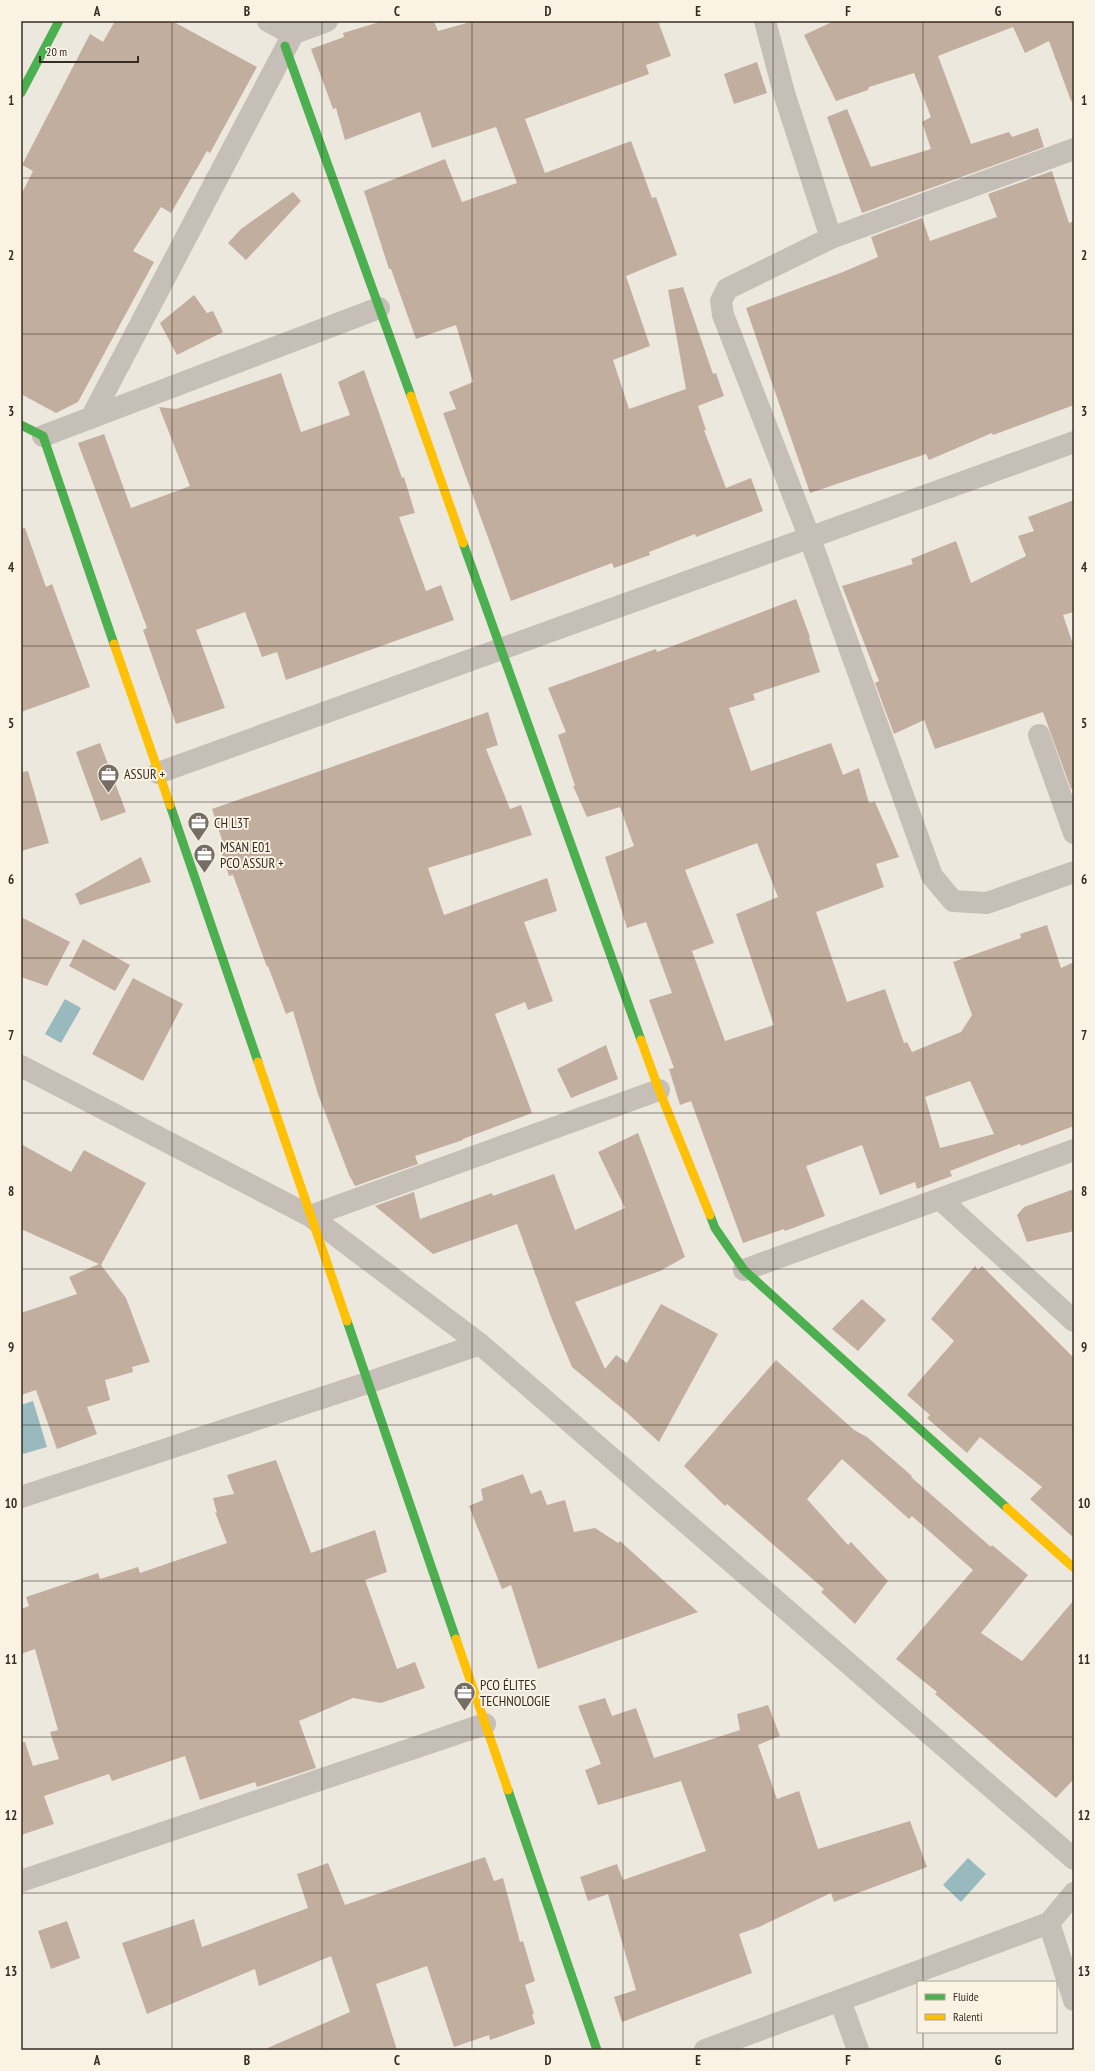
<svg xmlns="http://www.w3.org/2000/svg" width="1095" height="2071" font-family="'PT Sans Narrow',sans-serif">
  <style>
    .water { fill: #98babf }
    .building { fill: #c2ae9e; fill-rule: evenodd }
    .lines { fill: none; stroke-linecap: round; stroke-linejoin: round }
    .street { stroke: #c5bfb7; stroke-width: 22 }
    .fast { stroke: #4caf50; stroke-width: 9 }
    .slow { stroke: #ffc107; stroke-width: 9 }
    .grid { fill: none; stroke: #362d25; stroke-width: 1; stroke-opacity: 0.55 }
    .labels { text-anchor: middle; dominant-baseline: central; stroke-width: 4; stroke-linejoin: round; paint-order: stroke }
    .poi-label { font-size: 14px; fill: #362d25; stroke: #faf3e4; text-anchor: start }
    .neatline { fill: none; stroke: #362d25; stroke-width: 1.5 }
    .grid-label { font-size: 13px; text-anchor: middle; font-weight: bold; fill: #362d25 }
  </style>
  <rect width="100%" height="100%" fill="#ede8dd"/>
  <path class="water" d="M 65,999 L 81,1008 L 61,1043 L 45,1034 Z
    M 33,1401 L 47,1447 L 23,1454 L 21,1447 L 21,1405 Z
    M 968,1858 L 986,1874 L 961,1902 L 943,1885 Z"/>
  <path class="building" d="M 115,21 L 172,21 L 257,67 L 210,153 L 207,151 L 171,213 L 161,207 L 133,251 L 154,262 L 78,402 L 56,413 L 21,394 L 21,195 L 33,171 L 22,165 L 90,34 L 103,42 Z
    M 383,21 L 434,21 L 438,31 L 474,21 L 658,21 L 671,56 L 646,65 L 649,74 L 525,119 L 545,173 L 631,141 L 652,198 L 656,197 L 677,255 L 626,276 L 650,346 L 613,360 L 629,409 L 686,389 L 668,290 L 683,287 L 713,374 L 716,373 L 724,396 L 698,406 L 706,430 L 704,430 L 726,488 L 751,478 L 763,511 L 696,537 L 695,534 L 649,552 L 650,555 L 614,568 L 612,563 L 511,601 L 443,413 L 456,409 L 449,392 L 473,382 L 456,325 L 416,339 L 391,269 L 389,269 L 364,191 L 445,159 L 462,202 L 517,183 L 496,127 L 432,148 L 420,112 L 345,140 L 336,108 L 333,109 L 311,49 L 344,37 L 343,33 Z
    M 834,21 L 1074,21 L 1074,101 L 1071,101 L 1049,41 L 1025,53 L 1013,27 L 938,56 L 971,144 L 1009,132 L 1012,137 L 1038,128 L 1044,147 L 862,213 L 827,117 L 847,109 L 871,167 L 931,149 L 922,122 L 931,117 L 914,73 L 869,87 L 868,90 L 836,101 L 804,35 Z
    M 757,62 L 767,93 L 734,104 L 724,74 Z
    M 1052,171 L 1069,223 L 1074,221 L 1074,405 L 993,435 L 992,433 L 929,460 L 926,454 L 810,493 L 746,308 L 843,272 L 878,257 L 871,237 L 922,218 L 930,241 L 997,217 L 988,194 Z
    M 293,192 L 301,201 L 246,260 L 228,243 L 241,229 Z
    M 194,295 L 207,313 L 213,311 L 223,332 L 177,355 L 160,323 Z
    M 364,370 L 402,478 L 404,477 L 415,513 L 399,517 L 426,591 L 441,585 L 454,620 L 286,680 L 277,652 L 262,657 L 245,612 L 196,630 L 225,708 L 176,724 L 143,630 L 147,628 L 78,443 L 104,434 L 131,508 L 190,486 L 159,407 L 176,409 L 281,373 L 301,432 L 350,415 L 338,382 Z
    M 1074,500 L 1074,612 L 1063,615 L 1074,647 L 1074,788 L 1071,789 L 1043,712 L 935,749 L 924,720 L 894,734 L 875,683 L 879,681 L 842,586 L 913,564 L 911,559 L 956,541 L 971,583 L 1026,556 L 1018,536 L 1034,531 L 1028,517 Z
    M 25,528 L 46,587 L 52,584 L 90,687 L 21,712 L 21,529 Z
    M 796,599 L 810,637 L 809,638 L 820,672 L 753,694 L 755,700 L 729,708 L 751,771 L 831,743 L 843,775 L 859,768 L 869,803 L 875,802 L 899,857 L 876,864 L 884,887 L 816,912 L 847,1002 L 885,989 L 904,1043 L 907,1042 L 912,1052 L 961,1032 L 972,1015 L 953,962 L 1021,938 L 1020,934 L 1047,925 L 1061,968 L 1074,962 L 1074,1126 L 1021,1146 L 1020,1144 L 950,1171 L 952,1176 L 917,1189 L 915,1182 L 880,1195 L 862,1145 L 806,1166 L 825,1216 L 785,1231 L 784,1229 L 743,1243 L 691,1101 L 680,1105 L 669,1069 L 674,1068 L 649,1000 L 672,993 L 646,922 L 627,928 L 605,857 L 634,846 L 620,807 L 587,817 L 573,786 L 575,786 L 558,735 L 566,732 L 548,688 L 656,649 L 657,652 ZM 757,843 L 778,897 L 736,914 L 774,1025 L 725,1041 L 692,951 L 714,943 L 685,870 ZM 970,1081 L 994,1134 L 940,1148 L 925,1097 Z
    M 488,712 L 498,745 L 486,749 L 510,809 L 521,805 L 532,835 L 428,868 L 444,915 L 547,878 L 557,911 L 524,922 L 553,1001 L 528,1010 L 525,1002 L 495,1014 L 532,1113 L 463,1139 L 463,1140 L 415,1156 L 418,1164 L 355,1186 L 349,1175 L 318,1094 L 293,1011 L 286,1014 L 268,966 L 267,967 L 233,875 L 229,876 L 219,845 L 223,843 L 212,809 Z
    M 100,743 L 126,812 L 101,821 L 76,752 Z
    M 28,771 L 49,843 L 21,851 L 21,772 Z
    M 141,857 L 151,882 L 80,905 L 75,894 Z
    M 21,917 L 70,942 L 47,986 L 21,977 Z
    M 83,939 L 130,965 L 115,991 L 69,966 Z
    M 133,978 L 183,1004 L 143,1081 L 92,1054 Z
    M 606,1045 L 618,1079 L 571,1098 L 557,1069 Z
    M 638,1133 L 685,1257 L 660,1271 L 575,1302 L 605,1369 L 616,1355 L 627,1363 L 661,1304 L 718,1334 L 659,1442 L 625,1411 L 572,1367 L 551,1317 L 517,1224 L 433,1254 L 375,1206 L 414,1192 L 420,1219 L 492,1193 L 493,1196 L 554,1174 L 575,1230 L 625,1208 L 598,1152 Z
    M 21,1144 L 71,1172 L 84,1150 L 146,1183 L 101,1265 L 126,1298 L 150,1362 L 132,1367 L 133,1372 L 105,1380 L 110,1400 L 87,1407 L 97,1434 L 57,1449 L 36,1390 L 21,1395 L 21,1313 L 77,1294 L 69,1277 L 99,1264 L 21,1229 Z
    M 1074,1189 L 1074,1231 L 1027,1242 L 1017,1215 L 1024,1207 Z
    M 975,1266 L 978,1270 L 982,1266 L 1074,1358 L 1074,1538 L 1030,1499 L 1042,1487 L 980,1437 L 967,1453 L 927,1418 L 930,1415 L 907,1395 L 954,1341 L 931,1319 Z
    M 862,1299 L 886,1320 L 858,1351 L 832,1329 Z
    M 776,1360 L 854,1430 L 867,1437 L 912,1476 L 911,1477 L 991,1547 L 992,1545 L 1028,1575 L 981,1633 L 1022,1661 L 1074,1600 L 1074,1779 L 1056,1798 L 935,1694 L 937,1692 L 896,1659 L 973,1570 L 912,1516 L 909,1519 L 842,1459 L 807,1499 L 848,1545 L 851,1542 L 888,1581 L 855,1624 L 821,1592 L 824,1589 L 727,1504 L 725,1506 L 684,1466 Z
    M 276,1460 L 311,1553 L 375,1530 L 387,1572 L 365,1580 L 397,1669 L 415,1662 L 425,1688 L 381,1703 L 353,1698 L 299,1721 L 316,1768 L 257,1787 L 255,1782 L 200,1800 L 185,1756 L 112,1781 L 109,1774 L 44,1796 L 54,1824 L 21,1835 L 21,1742 L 25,1742 L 33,1766 L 59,1759 L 50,1732 L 58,1730 L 35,1649 L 21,1654 L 21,1609 L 29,1606 L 26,1597 L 98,1573 L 100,1579 L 138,1567 L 140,1573 L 227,1543 L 215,1512 L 217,1513 L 213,1498 L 234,1494 L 227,1475 Z
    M 523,1474 L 531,1494 L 541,1490 L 547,1505 L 565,1500 L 574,1532 L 595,1528 L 618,1543 L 620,1541 L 698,1612 L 538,1669 L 511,1585 L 502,1589 L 469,1506 L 483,1500 L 481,1489 Z
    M 605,1698 L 612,1716 L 636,1708 L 654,1758 L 740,1730 L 737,1714 L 768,1705 L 780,1736 L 758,1745 L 777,1799 L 799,1791 L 818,1849 L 910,1821 L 927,1867 L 834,1902 L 831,1893 L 759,1927 L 739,1934 L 752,1973 L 622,2022 L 614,1997 L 636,1990 L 608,1894 L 588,1901 L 580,1877 L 617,1864 L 623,1880 L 706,1851 L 681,1781 L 598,1805 L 585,1770 L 601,1764 L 578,1706 Z
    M 485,1857 L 494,1881 L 503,1878 L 520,1942 L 523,1941 L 535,1981 L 525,1985 L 534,2014 L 532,2014 L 535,2024 L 490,2040 L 489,2035 L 454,2047 L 427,1966 L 376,1984 L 397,2050 L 263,2050 L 350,2012 L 331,1956 L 259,1986 L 255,1969 L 147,2014 L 122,1943 L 194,1919 L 202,1947 L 308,1908 L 297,1874 L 328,1863 L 345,1905 Z
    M 67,1921 L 80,1958 L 51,1969 L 38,1931 Z"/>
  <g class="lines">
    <path class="street" d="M 268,21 L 292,34 L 327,21
      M 765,21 L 784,93 L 831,238
      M 1074,149 L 831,238 L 727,289 L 721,301 L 723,315 L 809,536 L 932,876 L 953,901 L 987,903 L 1074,872
      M 91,418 L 300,21
      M 43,436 L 379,308
      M 1039,735 L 1074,833
      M 158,773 L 1074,442
      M 21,1066 L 310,1216 L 480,1344 L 1074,1859
      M 940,1199 L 1074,1321
      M 310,1216 L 659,1090
      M 744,1270 L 1074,1150
      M 21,1497 L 367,1383 L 480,1344
      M 21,1881 L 485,1724
      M 1049,1923 L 1074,2000
      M 840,2000 L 858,2050
      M 705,2050 L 1049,1923 L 1074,1893"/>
    <path class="fast" d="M 285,46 L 411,396
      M 21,93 L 59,21
      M 21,425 L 43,436 L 114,644
      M 463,543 L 641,1040
      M 170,805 L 258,1062
      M 710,1215 L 715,1228 L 744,1270 L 1007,1508
      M 347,1321 L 456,1639
      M 508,1790 L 597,2050"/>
    <path class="slow" d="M 411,396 L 463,543
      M 114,644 L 170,805
      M 641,1040 L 659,1090 L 710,1215
      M 258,1062 L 347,1321
      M 1007,1508 L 1074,1568
      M 456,1639 L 508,1790"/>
  </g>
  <path class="grid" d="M 172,21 L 172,2050M 322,21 L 322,2050M 472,21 L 472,2050M 623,21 L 623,2050M 773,21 L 773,2050M 923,21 L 923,1982M 21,178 L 1074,178M 21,334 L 1074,334M 21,490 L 1074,490M 21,646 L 1074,646M 21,802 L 1074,802M 21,958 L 1074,958M 21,1113 L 1074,1113M 21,1269 L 1074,1269M 21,1425 L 1074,1425M 21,1581 L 1074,1581M 21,1737 L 1074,1737M 21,1893 L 1074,1893M 923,2032 L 923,2050"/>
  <defs>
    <symbol id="office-pin" viewBox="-11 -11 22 30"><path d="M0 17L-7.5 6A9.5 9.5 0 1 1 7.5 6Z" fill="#766e65" stroke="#faf3e4"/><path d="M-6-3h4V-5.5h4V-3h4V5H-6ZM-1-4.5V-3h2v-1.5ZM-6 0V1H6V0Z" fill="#fff"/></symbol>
  </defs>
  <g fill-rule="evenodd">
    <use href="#office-pin" x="96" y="762" width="25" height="34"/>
    <use href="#office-pin" x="186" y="810" width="25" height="34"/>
    <use href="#office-pin" x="192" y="842" width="25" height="34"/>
    <use href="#office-pin" x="452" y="1680" width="25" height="34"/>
  </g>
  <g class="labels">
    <g class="poi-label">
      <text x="124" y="774">ASSUR +</text>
      <text x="214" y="823">CH L3T</text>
      <text x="220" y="847">MSAN E01<tspan x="220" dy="16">PCO ASSUR +</tspan></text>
      <text x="480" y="1685">PCO ÉLITES<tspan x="480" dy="16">TECHNOLOGIE</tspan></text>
    </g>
  </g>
  <rect width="1095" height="2071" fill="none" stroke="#faf3e4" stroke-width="44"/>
  <rect x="917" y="1981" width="140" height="52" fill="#faf3e4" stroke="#aca498"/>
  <rect x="925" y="1994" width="20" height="6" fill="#4caf50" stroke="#aca498"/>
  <text x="953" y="2001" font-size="12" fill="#362d25">Fluide</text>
  <rect x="925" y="2014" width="20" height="6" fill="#ffc107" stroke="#aca498"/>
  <text x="953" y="2021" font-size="12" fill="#362d25">Ralenti</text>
  <path d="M40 56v6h98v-6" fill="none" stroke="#362d25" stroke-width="2"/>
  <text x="46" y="56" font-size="12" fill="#362d25" stroke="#faf3e4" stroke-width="3" paint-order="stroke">20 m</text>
  <rect x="22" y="22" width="1051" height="2027" class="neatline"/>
  <g class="grid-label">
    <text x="97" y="16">A</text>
    <text x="247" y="16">B</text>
    <text x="397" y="16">C</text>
    <text x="548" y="16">D</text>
    <text x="698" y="16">E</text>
    <text x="848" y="16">F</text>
    <text x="998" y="16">G</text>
    <text x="11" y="105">1</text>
    <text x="1084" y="105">1</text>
    <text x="11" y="260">2</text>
    <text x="1084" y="260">2</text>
    <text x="11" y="416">3</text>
    <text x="1084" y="416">3</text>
    <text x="11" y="572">4</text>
    <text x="1084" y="572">4</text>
    <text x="11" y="728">5</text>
    <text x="1084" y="728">5</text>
    <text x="11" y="884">6</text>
    <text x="1084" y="884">6</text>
    <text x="11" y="1040">7</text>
    <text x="1084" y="1040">7</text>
    <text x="11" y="1196">8</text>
    <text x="1084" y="1196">8</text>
    <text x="11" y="1352">9</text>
    <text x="1084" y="1352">9</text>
    <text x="11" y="1508">10</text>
    <text x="1084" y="1508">10</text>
    <text x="11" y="1664">11</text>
    <text x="1084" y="1664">11</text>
    <text x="11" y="1820">12</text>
    <text x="1084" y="1820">12</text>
    <text x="11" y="1976">13</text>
    <text x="1084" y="1976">13</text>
    <text x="97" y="2065">A</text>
    <text x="247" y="2065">B</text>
    <text x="397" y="2065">C</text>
    <text x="548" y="2065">D</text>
    <text x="698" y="2065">E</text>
    <text x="848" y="2065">F</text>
    <text x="998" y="2065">G</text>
  </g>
</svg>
